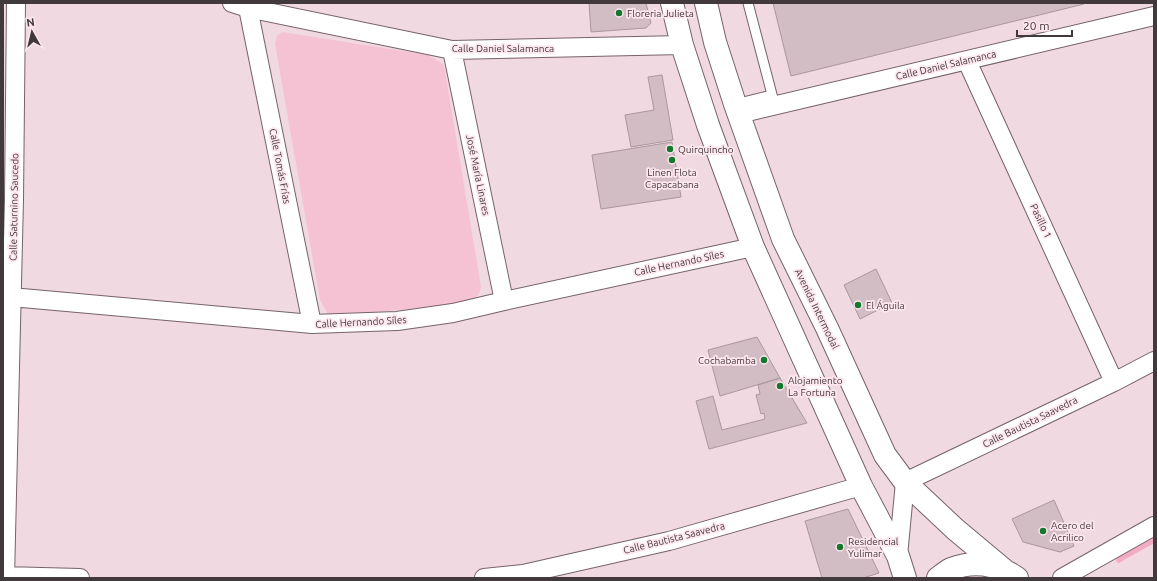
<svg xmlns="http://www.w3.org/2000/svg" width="1157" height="581" font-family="Ubuntu,sans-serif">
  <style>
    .green { fill: #f4c2d3 }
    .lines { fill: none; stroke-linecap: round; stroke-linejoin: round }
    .stream { stroke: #f3abc4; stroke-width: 5.5 }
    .building { fill: #d3bdc4; stroke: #ab979d }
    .service-casing { stroke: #766369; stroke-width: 11 }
    .minor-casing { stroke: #766369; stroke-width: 20 }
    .secondary-casing { stroke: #766369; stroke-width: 24 }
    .service { stroke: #fff; stroke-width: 9 }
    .minor { stroke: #fff; stroke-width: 18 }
    .secondary { stroke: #fff; stroke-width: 22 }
    .poi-dot { fill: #12782b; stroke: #fde6ee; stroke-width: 1.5 }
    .labels { text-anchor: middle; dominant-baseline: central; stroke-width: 3.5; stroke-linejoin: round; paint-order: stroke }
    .poi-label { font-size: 10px; fill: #42393c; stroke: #fde6ee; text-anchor: start }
    .street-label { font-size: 10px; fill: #42393c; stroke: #fde6ee }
  </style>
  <rect width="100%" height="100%" fill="#f0d9e0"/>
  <path class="green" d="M 282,32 L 428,55 L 443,64 L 445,71 L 481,287 C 479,295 476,299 468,303 L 336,316 L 328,314 L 320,300 L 275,44 L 277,36 Z"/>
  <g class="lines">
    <path class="stream" d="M 1119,560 L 1125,556 L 1154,540"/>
  </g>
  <path class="building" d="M 589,3 L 646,3 L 651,23 L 646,28 L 591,32 Z
    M 773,3 L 1084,3 L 1084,4 L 791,76 Z
    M 662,75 L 673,140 L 631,147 L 625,115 L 654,110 L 648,77 Z
    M 672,142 L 681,197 L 601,209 L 592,155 Z
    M 876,269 L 892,303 L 860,319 L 844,285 Z
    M 757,337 L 780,378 L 720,396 L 708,350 Z
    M 780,378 L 807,423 L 709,449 L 696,401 L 713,396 L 722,430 L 765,419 L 764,413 L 761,414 L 756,395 L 760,394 L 758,385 Z
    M 1054,500 L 1074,546 L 1060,552 L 1023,542 L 1012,519 Z
    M 848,509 L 879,573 L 863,578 L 822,578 L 805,521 Z"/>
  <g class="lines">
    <defs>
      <path id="service" d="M 748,3 L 775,106
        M 735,104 L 772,95"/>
      <path id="minor" d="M 232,3 L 248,8 L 452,50 L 682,45
        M 248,8 L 312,324
        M 452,50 L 504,301
        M 967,61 L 1114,382
        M 739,114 L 1154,16
        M 11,297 L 312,324 L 397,321 L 453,313 L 504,301 L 753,247
        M 898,556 L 905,482 L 1114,382 L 1154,361
        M 3,576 L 80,578
        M 5,578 L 14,199 L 16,3
        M 484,578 L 523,574 L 669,541 L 861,486
        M 1062,578 L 1154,526"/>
      <path id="secondary" d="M 672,3 L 682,45 L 708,125 L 753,247 L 861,486 L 898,556 L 905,578
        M 706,3 L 715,42 L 735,104 L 783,239 L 827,328 L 885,455 L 905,482 L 955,529 L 1004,570
        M 938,578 C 942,575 947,571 951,569 C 975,560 997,564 1017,578"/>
    </defs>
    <use href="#service" class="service-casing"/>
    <use href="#minor" class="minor-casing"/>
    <use href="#secondary" class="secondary-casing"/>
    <use href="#service" class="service"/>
    <use href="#minor" class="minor"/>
    <use href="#secondary" class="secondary"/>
  </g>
  <g class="poi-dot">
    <circle cx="619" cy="13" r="4"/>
    <circle cx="670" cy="149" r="4"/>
    <circle cx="672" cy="160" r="4"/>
    <circle cx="858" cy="305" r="4"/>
    <circle cx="764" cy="360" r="4"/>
    <circle cx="780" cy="386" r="4"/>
    <circle cx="1043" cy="531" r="4"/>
    <circle cx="840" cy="547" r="4"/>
  </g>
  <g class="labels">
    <g class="poi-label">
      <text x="627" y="13">Floreria Julieta</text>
      <text x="678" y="149">Quirquincho</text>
      <text x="672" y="172" text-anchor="middle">Linen Flota<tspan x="672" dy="12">Capacabana</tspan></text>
      <text x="866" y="305">El Águila</text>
      <text x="756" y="360" text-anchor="end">Cochabamba</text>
      <text x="788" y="380">Alojamiento<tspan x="788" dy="12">La Fortuna</tspan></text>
      <text x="1051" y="525">Acero del<tspan x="1051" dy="12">Acrilico</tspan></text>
      <text x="848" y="541">Residencial<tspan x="848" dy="12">Yulimar</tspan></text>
    </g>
    <g class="street-label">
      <text x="503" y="48">Calle Daniel Salamanca</text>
      <text transform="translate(946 65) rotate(-13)">Calle Daniel Salamanca</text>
      <text transform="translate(280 166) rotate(79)">Calle Tomás Frías</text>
      <text transform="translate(478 175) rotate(78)">José María Linares</text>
      <text transform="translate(14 207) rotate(-89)">Calle Saturnino Saucedo</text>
      <text transform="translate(1041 221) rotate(65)">Pasillo 1</text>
      <text transform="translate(679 263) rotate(-12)">Calle Hernando Síles</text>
      <text transform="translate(817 309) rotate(64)">Avenida Intermodal</text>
      <text transform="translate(361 322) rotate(-3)">Calle Hernando Síles</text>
      <text transform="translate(1030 422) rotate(-26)">Calle Bautista Saavedra</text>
      <text transform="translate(674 538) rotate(-14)">Calle Bautista Saavedra</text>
    </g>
  </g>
  <rect width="1157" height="581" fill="none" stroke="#42393c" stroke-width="8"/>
  <g transform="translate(32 32) rotate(352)" stroke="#fde6ee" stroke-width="3" paint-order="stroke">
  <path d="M0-3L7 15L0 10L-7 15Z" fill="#42393c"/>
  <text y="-6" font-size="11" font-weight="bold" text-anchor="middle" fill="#42393c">N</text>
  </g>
  <path d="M1017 30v6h55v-6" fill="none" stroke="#42393c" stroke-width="2"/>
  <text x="1023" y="30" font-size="12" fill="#42393c" stroke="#fde6ee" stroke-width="3" paint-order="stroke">20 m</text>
</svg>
